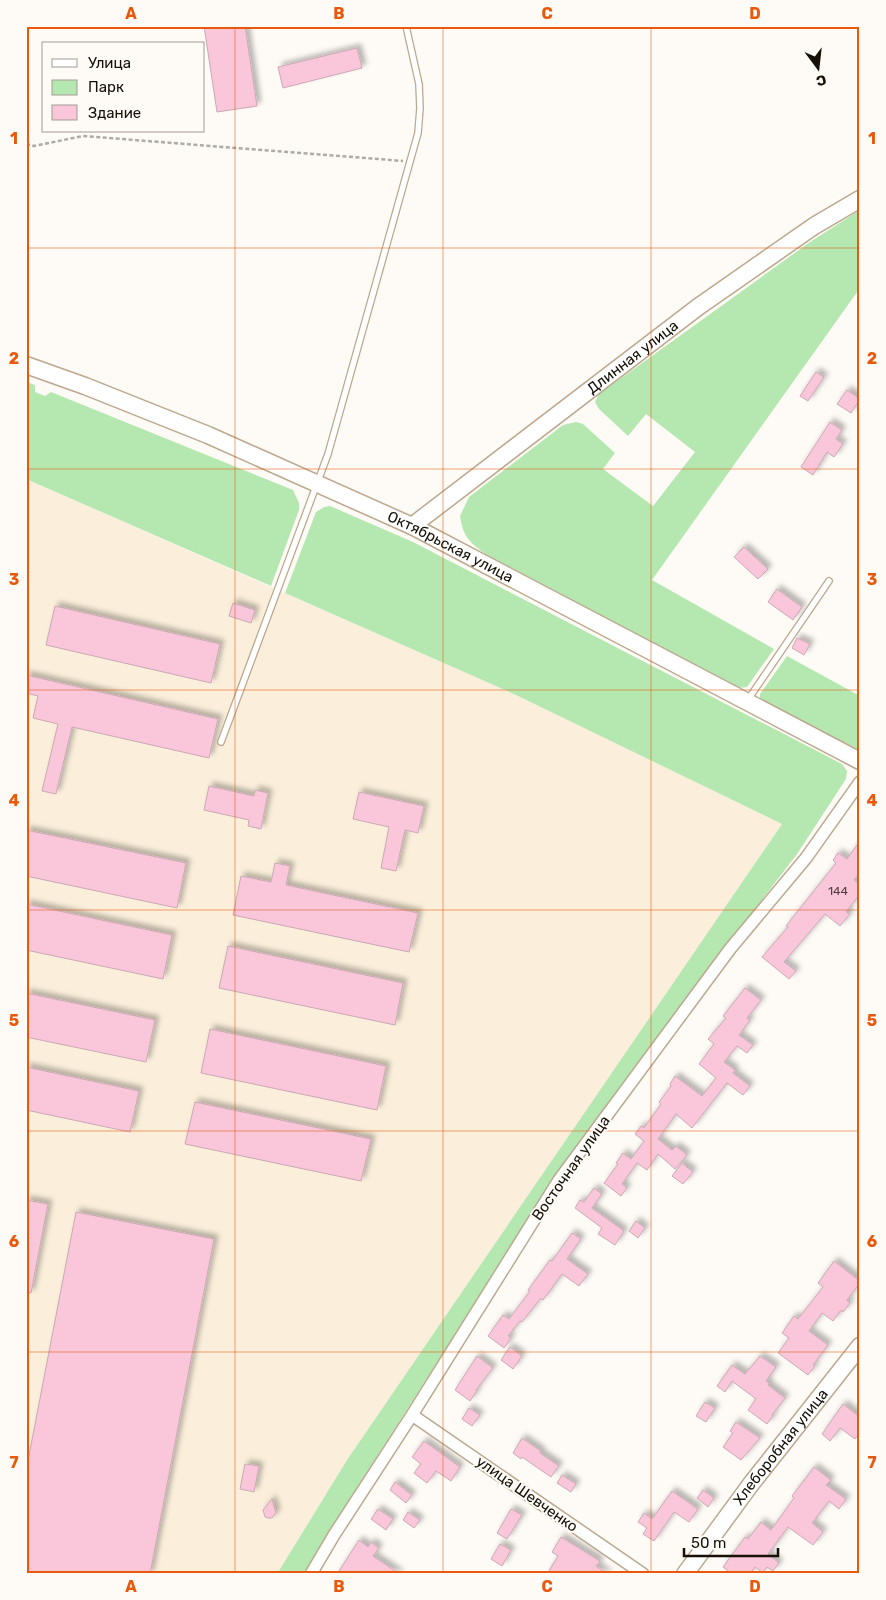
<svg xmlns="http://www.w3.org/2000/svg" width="886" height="1600" font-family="Rubik,sans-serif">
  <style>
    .industrial { fill: #fbefdb }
    .green { fill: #b5e8b0 }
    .building { fill: #f9c6da; stroke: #caa8b5; filter: url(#shadow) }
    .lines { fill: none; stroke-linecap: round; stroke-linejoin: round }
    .lane-casing { stroke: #bba88e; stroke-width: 8 }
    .street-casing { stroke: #bba88e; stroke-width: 14 }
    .secondary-casing { stroke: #bba88e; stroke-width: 19 }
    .path { stroke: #afaaa3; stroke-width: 2.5; stroke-dasharray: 4 2.5; stroke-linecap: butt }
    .lane { stroke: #fff; stroke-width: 5.5 }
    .street { stroke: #fff; stroke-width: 11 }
    .secondary { stroke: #fff; stroke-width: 16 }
    .grid { fill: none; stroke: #e8590c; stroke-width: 1; stroke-opacity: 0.55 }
    .labels { text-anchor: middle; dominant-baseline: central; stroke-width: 4; stroke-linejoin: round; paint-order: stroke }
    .number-label { font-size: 12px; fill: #503e3c }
    .street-label { font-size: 15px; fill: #171007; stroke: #fefaf5 }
    .neatline { fill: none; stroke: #e8590c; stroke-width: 2 }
    .grid-label { font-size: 16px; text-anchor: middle; font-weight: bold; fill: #e8590c }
  </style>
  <defs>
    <filter id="shadow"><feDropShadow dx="4" dy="-4" stdDeviation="2.5" flood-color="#0004"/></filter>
  </defs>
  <rect width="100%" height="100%" fill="#fefaf5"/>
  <path class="industrial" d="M 26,479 L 516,695 L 782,824 L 347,1460 L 277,1574 L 26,1574 Z"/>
  <path class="green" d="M 860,210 L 860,288 L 652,580 L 774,649 L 747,687 L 739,688 L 487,555 C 470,543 463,537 460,516 L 469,497 L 563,425 L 576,422 L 583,424 L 615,453 L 603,469 L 653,506 L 695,452 L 646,414 L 628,436 L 599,409 L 595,402 L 599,394 L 810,242 Z
    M 26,382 L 35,385 L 35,392 L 45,396 L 51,392 L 293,490 L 299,503 L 299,510 L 271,586 L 26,479 Z
    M 330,506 L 413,542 L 842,764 L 847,771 L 846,779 L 797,854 L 710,968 L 558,1174 L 324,1539 L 304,1574 L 277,1574 L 347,1460 L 782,824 L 516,695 L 285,593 L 316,512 L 324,507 Z
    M 787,656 L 860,696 L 860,750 L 760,700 L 760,694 Z"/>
  <path class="building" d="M 204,26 L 245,26 L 257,106 L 217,112 Z
    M 357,48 L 362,68 L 283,88 L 278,67 Z
    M 816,372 L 824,377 L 808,401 L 800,396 Z
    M 847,390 L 860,399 L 851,413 L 837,404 Z
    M 830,422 L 842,430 L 836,439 L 843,444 L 834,457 L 827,452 L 813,475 L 801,467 Z
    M 744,547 L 768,569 L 758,579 L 734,557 Z
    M 777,589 L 802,607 L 793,620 L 768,602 Z
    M 233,603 L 255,610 L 251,623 L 229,616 Z
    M 55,606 L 220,644 L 211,683 L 46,645 Z
    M 797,638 L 810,644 L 804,655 L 792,648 Z
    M 26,675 L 218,719 L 209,758 L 72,727 L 56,794 L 42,791 L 58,724 L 33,718 L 38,696 L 26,693 Z
    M 209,786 L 254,796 L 255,790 L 268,793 L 261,829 L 248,826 L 249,820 L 204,810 Z
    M 359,792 L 424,806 L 418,833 L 405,830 L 396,871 L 381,868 L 389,827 L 353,819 Z
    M 26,830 L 186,863 L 177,908 L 26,876 Z
    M 860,841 L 860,873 L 854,880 L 860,885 L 860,894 L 846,912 L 850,914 L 840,926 L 825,914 L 784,962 L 796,971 L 789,979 L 762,957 L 788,927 L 786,926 L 836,863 L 833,860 L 838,853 L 847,859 Z
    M 275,863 L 290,866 L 286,885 L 418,913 L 409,952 L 233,915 L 241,876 L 271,882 Z
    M 26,904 L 172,935 L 163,979 L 26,950 Z
    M 228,946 L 403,983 L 395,1025 L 219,988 Z
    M 745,988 L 761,1000 L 747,1018 L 750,1020 L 739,1035 L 753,1045 L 747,1053 L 737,1046 L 724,1062 L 735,1070 L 733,1073 L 750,1086 L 743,1095 L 727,1083 L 692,1128 L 676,1114 L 658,1139 L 672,1150 L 676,1146 L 687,1155 L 675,1169 L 658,1154 L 647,1170 L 637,1163 L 622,1184 L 627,1188 L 621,1196 L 604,1183 L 618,1164 L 616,1163 L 623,1153 L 631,1159 L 644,1141 L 635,1134 L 641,1126 L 644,1128 L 661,1104 L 659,1102 L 671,1086 L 670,1084 L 675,1076 L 702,1096 L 716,1078 L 699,1064 L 714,1044 L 708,1039 L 726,1018 L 723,1016 Z
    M 26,993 L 155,1020 L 146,1062 L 26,1037 Z
    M 210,1029 L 386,1066 L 377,1110 L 201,1073 Z
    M 26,1067 L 139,1091 L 130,1132 L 26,1110 Z
    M 195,1102 L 371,1139 L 361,1181 L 185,1144 Z
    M 682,1163 L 693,1172 L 683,1184 L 672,1176 Z
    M 594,1188 L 602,1194 L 592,1208 L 624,1231 L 615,1245 L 598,1234 L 602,1228 L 575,1208 L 580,1200 L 584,1202 Z
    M 26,1200 L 48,1204 L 31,1293 L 26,1293 Z
    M 76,1212 L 214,1239 L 150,1574 L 26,1574 L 26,1471 Z
    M 636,1221 L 645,1228 L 638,1238 L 629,1231 Z
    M 572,1233 L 581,1239 L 567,1259 L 588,1274 L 579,1286 L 562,1274 L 543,1300 L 541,1298 L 522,1322 L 520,1321 L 508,1336 L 511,1338 L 504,1348 L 488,1336 L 503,1315 L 509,1319 L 530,1291 L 528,1290 L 550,1260 L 552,1261 Z
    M 834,1261 L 860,1281 L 860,1283 L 847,1300 L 850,1303 L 843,1312 L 841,1310 L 833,1321 L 822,1313 L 809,1331 L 828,1345 L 813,1365 L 815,1366 L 808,1375 L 778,1353 L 789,1338 L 782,1333 L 794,1316 L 798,1319 L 823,1287 L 818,1283 Z
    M 510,1347 L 522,1356 L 513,1369 L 501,1360 Z
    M 477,1356 L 493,1368 L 476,1390 L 477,1391 L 470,1401 L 455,1390 Z
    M 760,1356 L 776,1367 L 766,1381 L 769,1383 L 768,1385 L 785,1398 L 772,1415 L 773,1416 L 767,1424 L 748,1410 L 756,1399 L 732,1381 L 725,1392 L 717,1386 L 732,1365 L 745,1374 Z
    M 705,1402 L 715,1408 L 706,1422 L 696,1416 Z
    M 843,1404 L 860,1417 L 860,1433 L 855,1439 L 840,1428 L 830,1441 L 822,1434 Z
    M 469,1408 L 480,1415 L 472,1426 L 462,1419 Z
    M 736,1422 L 760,1438 L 741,1460 L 723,1447 L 733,1433 L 730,1431 Z
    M 522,1438 L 541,1451 L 540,1453 L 559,1466 L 551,1477 L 522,1457 L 521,1459 L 513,1453 Z
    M 424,1441 L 460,1467 L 451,1481 L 436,1471 L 427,1483 L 414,1473 L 421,1464 L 412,1457 Z
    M 245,1464 L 259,1466 L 254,1492 L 240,1489 Z
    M 814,1467 L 831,1480 L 826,1485 L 846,1499 L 839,1509 L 829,1501 L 812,1523 L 823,1532 L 813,1545 L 788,1527 L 768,1554 L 779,1563 L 773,1571 L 767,1567 L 763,1573 L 755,1567 L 750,1574 L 732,1574 L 723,1567 L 745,1537 L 748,1539 L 761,1522 L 771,1530 L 794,1498 L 792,1496 Z
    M 562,1475 L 576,1484 L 571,1492 L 557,1483 Z
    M 395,1482 L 412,1495 L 406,1503 L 390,1490 Z
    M 703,1490 L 714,1498 L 708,1507 L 697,1498 Z
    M 672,1491 L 698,1509 L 689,1522 L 674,1512 L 654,1541 L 643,1534 L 647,1528 L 638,1522 L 644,1513 L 652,1519 Z
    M 272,1499 L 276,1513 L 272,1518 L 268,1518 L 265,1517 L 263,1510 Z
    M 378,1509 L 393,1519 L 386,1530 L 371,1519 Z
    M 511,1509 L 522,1515 L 507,1539 L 497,1533 Z
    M 408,1512 L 420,1520 L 414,1528 L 403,1520 Z
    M 561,1537 L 600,1561 L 596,1566 L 608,1574 L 547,1574 L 558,1556 L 552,1552 Z
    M 359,1540 L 368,1547 L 371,1542 L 379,1548 L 373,1556 L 400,1574 L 337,1574 Z
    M 500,1544 L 511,1550 L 502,1566 L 491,1559 Z"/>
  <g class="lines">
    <defs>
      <path id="lane" d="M 747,701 L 829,581
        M 221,742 L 328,454 L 418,133 L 420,108 L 419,84 L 406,26"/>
      <path id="street" d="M 412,1415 L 643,1574
        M 311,1574 L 334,1535 L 412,1415 L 559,1180 L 730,949 L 806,858 L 860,782"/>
      <g id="secondary">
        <path id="s1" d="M 26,365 L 85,386 L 208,435 L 412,526 L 860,761"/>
        <path id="s2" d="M 412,526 L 698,307 L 814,226 L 860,199"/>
        <path id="s3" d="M 685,1574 L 751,1484 L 860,1346"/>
      </g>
    </defs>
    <use href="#lane" class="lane-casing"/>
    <use href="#street" class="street-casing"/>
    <use href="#secondary" class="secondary-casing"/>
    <path class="path" d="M 26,144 L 34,146 L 83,136 L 403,161"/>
    <use href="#lane" class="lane"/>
    <use href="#street" class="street"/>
    <use href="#secondary" class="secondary"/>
  </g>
  <path class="grid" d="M 235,26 L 235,1574M 443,26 L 443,1574M 651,26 L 651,1574M 26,248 L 860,248M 26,469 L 860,469M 26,690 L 860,690M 26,910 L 860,910M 26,1131 L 860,1131M 26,1352 L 860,1352"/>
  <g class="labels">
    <g class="number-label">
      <text x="838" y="891">144</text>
    </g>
    <g class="street-label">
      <text stroke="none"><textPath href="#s2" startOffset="278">Длинная улица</textPath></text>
      <text stroke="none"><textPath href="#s1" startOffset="462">Октябрьская улица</textPath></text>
      <text transform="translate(571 1168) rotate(-55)">Восточная улица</text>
      <text stroke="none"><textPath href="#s3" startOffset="159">Хлеборобная улица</textPath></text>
      <text transform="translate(527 1494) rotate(35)">улица Шевченко</text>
    </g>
  </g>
  <rect width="886" height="1600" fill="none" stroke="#fefaf5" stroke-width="55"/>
  <rect x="42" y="42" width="162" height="90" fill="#fefaf5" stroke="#a29c96"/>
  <rect x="52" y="59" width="25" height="8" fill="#ffffff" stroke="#a29c96"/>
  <text x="88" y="68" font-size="15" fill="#171007">Улица</text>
  <rect x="52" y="80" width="25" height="15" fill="#b5e8b0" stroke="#a29c96"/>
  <text x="88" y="92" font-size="15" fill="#171007">Парк</text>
  <rect x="52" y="105" width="25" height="15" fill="#f9c6da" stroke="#a29c96"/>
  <text x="88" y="118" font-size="15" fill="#171007">Здание</text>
  <g transform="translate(818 68) rotate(165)" stroke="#fefaf5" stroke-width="4" paint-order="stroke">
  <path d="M0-4L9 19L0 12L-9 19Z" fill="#171007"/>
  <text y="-8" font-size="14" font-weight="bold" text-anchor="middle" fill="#171007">С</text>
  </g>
  <path d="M684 1548v8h94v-8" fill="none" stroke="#171007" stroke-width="2.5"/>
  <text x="691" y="1548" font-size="15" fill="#171007" stroke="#fefaf5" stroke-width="4" paint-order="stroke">50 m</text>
  <rect x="28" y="28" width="830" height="1544" class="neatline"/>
  <g class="grid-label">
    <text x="131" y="19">A</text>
    <text x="339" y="19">B</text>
    <text x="547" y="19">C</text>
    <text x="755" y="19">D</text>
    <text x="14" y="144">1</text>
    <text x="872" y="144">1</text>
    <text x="14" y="364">2</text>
    <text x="872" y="364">2</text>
    <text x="14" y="585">3</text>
    <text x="872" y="585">3</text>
    <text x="14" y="806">4</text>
    <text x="872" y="806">4</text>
    <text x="14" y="1026">5</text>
    <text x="872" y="1026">5</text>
    <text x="14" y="1247">6</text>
    <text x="872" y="1247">6</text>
    <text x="14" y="1468">7</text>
    <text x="872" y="1468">7</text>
    <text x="131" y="1592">A</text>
    <text x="339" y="1592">B</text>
    <text x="547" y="1592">C</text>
    <text x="755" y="1592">D</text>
  </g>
</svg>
